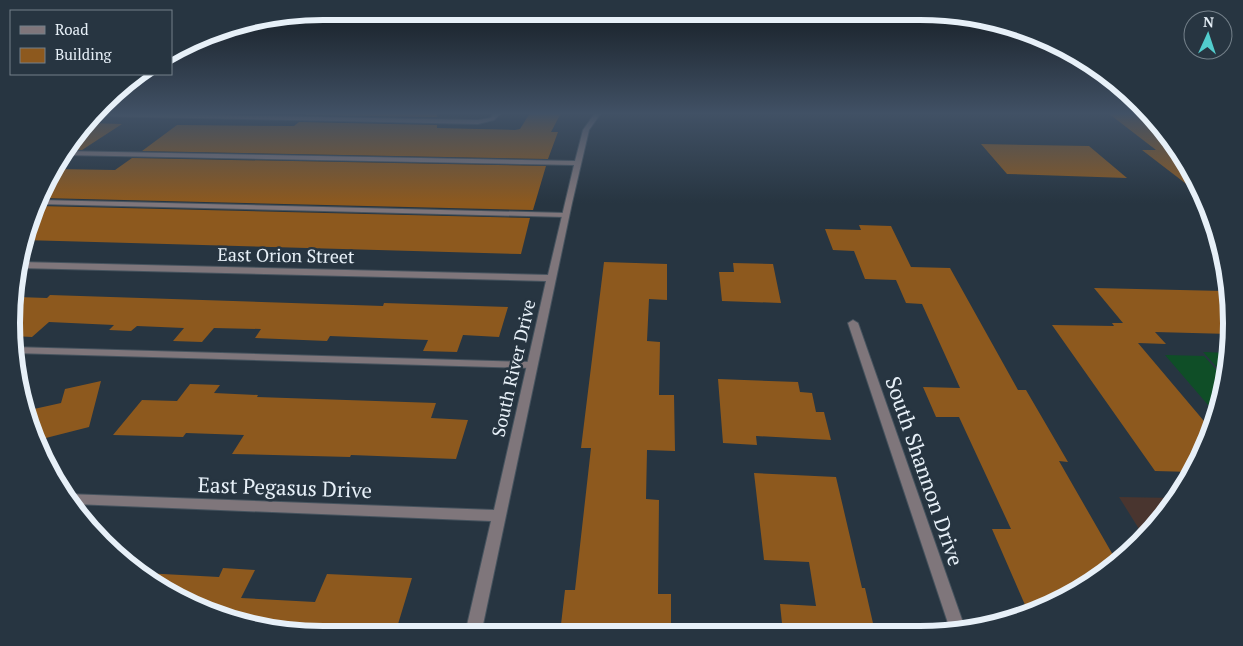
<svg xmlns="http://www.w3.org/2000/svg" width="1243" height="646" font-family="'PT Serif',serif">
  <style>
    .commercial { fill: #49352f }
    .green { fill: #0f4e27 }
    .building { fill: #8d591e }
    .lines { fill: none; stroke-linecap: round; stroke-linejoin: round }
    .lane-casing { stroke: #46535e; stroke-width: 2 }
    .street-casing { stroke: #46535e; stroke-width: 2 }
    .lane { fill: #7f767b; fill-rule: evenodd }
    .street { fill: #7f767b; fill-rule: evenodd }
    .labels { text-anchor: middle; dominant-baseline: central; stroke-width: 5; stroke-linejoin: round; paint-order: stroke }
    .street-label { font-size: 18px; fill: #e7f0f8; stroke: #273541 }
    .near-street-label { font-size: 21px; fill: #e7f0f8; stroke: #273541 }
    .rim { fill: none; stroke: #e7f0f8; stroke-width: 6 }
  </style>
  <rect width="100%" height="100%" fill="#273541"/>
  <path class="commercial" d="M 1119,497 L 1175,498 L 1155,528 L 1144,537 Z"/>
  <path class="green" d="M 1203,352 L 1229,353 L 1223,374 Z
    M 1165,355 L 1204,356 L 1222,376 L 1214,406 L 1208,405 Z"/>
  <path class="building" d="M 308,113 L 437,113 L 437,117 L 306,115 Z
    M 530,113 L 561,113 L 551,132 L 558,132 L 548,159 L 142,151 L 177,125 L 294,126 L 299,122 L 437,125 L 437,128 L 515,130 L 520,129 Z
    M 1108,113 L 1149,114 L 1155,118 L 1198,193 L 1142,150 L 1156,150 Z
    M 89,123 L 122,124 L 82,150 L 64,149 Z
    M 981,144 L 1089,146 L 1127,178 L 1007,174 Z
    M 132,158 L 546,166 L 533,210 L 42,198 L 55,169 L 115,170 Z
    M 38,206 L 39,206 L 530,218 L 521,254 L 23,240 Z
    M 859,225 L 891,226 L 911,267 L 950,268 L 1018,390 L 1026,390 L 1068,462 L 1059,461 L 1117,562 L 1093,582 L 1039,611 L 1029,614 L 992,529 L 1011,529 L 978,458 L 959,417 L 936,417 L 923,387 L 960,388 L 922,304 L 906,303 L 896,280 L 865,279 L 854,251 L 833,250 L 825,229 L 861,230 Z
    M 604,262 L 667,264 L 667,300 L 649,299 L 647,341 L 660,342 L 659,395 L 674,395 L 675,451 L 647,450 L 646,499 L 659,500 L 658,594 L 671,594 L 671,633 L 560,633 L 565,590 L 575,590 L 591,448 L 581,448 Z
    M 733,263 L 773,264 L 781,303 L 722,301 L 719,272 L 734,272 Z
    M 1094,288 L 1224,291 L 1230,334 L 1155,332 L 1166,344 L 1138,343 L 1209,427 L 1199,461 L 1192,472 L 1155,471 L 1052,325 L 1114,326 L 1112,323 L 1123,323 Z
    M 50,295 L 383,306 L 384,303 L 508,307 L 499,337 L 463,335 L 457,352 L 423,351 L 428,340 L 330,336 L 327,341 L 255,338 L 261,329 L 214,328 L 202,342 L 173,341 L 184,328 L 137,326 L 131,331 L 109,330 L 114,325 L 49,322 L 32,337 L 13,336 L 17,297 L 47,298 Z
    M 718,379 L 798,382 L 800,392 L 812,393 L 816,412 L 824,412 L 831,440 L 756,436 L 757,445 L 723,443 Z
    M 101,381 L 89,427 L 38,440 L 32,417 L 34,409 L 61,403 L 65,389 Z
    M 190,384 L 220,385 L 214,393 L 258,395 L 257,397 L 436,403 L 431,418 L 468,420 L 456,459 L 351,455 L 350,457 L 232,454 L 244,435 L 186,433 L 183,437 L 113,435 L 142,400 L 177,401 Z
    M 754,473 L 836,477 L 862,588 L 865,588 L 875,632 L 783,633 L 780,604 L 816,606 L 809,562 L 764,560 Z
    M 223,568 L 255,570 L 241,598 L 315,602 L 327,574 L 412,578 L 395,634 L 303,634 L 185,603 L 144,573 L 219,577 Z"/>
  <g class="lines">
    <defs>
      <path id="lane" d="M 98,113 L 478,120 L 490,118 L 495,113 L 501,113 L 494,120 L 478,124 L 95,116 Z
        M 41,200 L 565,213 L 569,215 L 565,217 L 39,204 Z
        M 13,347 L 531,362 L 536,365 L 531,368 L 14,353 Z"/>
      <path id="street" d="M 595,113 L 601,113 L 589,130 L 572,203 L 481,634 L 465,634 L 491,521 L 74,504 L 67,494 L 494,510 L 546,281 L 20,268 L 20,262 L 548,275 L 574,165 L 63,155 L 62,155 L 63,151 L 575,161 L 583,130 Z
        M 853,320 L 858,323 L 966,631 L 951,632 L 848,323 Z"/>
    </defs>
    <use href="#lane" class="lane-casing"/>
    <use href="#street" class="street-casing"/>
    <use href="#lane" class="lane"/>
    <use href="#street" class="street"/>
  </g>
  <linearGradient id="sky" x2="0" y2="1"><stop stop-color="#151d24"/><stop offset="0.56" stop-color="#415165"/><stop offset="1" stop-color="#415165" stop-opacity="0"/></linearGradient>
  <rect width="1243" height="203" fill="url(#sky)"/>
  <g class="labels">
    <g class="street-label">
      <text transform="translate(286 255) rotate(1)">East Orion Street</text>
      <text transform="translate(513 368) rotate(-77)">South River Drive</text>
    </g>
    <g class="near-street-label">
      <text transform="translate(925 471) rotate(71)">South Shannon Drive</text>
      <text transform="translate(285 487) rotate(2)">East Pegasus Drive</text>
    </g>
  </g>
  <path d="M0 0H1243V646H0ZM323 20H920A303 303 0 0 1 1223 323V323A303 303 0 0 1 920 626H323A303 303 0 0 1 20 323V323A303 303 0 0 1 323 20Z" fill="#273541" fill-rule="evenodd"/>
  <path class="rim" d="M323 20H920A303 303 0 0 1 1223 323V323A303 303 0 0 1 920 626H323A303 303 0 0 1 20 323V323A303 303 0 0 1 323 20Z"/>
  <rect x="10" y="10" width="162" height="65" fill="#273541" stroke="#74808a"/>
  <rect x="20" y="26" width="25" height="8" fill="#7f767b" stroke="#74808a"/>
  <text x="55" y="35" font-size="15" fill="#e7f0f8">Road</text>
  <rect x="20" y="48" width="25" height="15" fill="#8d591e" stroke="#74808a"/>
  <text x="55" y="60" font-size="15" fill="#e7f0f8">Building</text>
  <g transform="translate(1208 35) rotate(3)"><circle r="24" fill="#273541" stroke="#74808a"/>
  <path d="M0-4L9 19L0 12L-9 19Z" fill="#52cdcd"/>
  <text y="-8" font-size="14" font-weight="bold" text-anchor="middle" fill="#e7f0f8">N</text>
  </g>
</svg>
